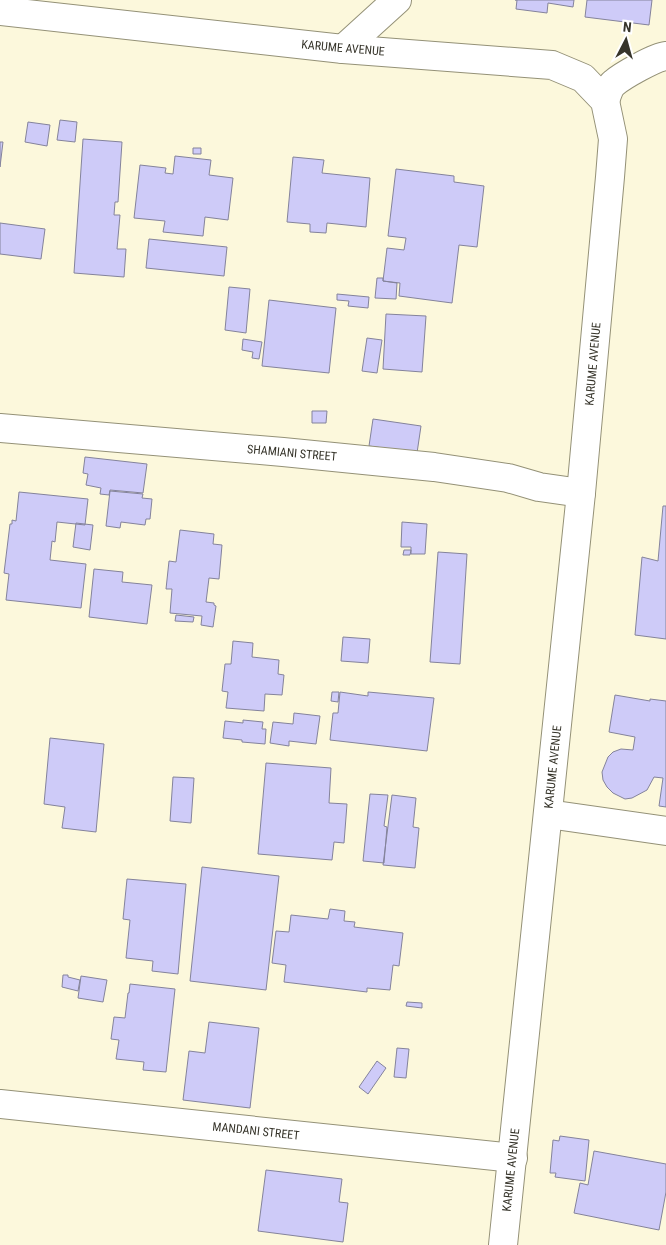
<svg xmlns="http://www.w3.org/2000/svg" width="666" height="1245" font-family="'Roboto Condensed',sans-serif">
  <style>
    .building { fill: #cecbf8; stroke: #84839b }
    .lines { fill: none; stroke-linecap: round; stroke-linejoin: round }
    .minor-casing { stroke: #949177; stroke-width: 30 }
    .major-casing { stroke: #949177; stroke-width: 30 }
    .minor { stroke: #fff; stroke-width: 28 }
    .major { stroke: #fff; stroke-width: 28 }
    .labels { text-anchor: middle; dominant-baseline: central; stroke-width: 4; stroke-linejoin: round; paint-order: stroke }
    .street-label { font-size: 12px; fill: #36342a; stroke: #fff }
  </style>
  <rect width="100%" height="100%" fill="#fcf8dc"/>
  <path class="building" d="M 515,0 L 574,0 L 573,7 L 548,3 L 547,13 L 516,9 L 517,0 Z
    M 587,0 L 652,0 L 649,25 L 585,17 Z
    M 60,120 L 77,122 L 75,142 L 57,140 Z
    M 28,122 L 50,125 L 47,146 L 25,142 Z
    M 83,139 L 122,142 L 118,202 L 115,202 L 114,215 L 120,215 L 117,249 L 126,249 L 124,277 L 74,273 Z
    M 0,142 L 3,142 L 0,167 Z
    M 193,148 L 201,148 L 201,154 L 193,154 Z
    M 175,156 L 211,160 L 209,175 L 233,178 L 228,220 L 205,217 L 203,236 L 163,232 L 165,221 L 134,218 L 140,165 L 166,168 L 165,173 L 173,174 Z
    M 293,157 L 324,160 L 322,173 L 370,178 L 366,227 L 327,223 L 326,233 L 310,232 L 310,224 L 287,222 Z
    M 396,169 L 454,176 L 454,182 L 484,186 L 477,247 L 459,245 L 452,303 L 399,296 L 400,283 L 383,281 L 387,248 L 404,250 L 406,238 L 388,236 Z
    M 0,223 L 45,229 L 41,259 L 0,254 Z
    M 149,239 L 227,247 L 224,276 L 146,268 Z
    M 377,278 L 383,278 L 383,281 L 397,283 L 396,299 L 375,298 Z
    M 229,287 L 250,289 L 246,333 L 225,330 Z
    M 337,294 L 369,297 L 368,308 L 348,306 L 349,301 L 337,300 Z
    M 269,300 L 336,308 L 329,373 L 262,366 Z
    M 386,314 L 426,316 L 422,372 L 383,369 Z
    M 367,338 L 382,340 L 377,373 L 362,371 Z
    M 243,339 L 262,342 L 259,359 L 252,358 L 253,352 L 242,350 Z
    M 312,411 L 327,411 L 326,423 L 312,423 Z
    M 373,419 L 421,426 L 417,453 L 369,446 Z
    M 85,457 L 147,464 L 143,493 L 110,490 L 109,495 L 100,494 L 101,488 L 86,485 L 88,474 L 83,473 Z
    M 110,491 L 143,494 L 142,498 L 152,499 L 150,519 L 146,519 L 145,525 L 121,522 L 120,528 L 106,526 Z
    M 19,492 L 88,499 L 85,525 L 57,522 L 55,542 L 52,541 L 50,560 L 86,564 L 81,608 L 6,600 L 9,574 L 4,573 L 10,524 L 12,524 L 12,520 L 16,521 Z
    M 663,506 L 666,506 L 666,639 L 635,635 L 642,557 L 658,561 Z
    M 402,522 L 427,524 L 425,554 L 411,554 L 411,547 L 401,547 Z
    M 76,523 L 93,525 L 90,550 L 73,547 Z
    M 180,530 L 214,534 L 213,544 L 222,545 L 219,579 L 209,578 L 206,602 L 214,603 L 214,605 L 216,606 L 213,627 L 201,625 L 202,616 L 170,613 L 172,589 L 166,589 L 169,561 L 176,562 Z
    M 404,550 L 411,550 L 410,555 L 403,555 Z
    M 438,552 L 467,554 L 460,664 L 430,662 Z
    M 94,569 L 123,572 L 122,582 L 152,585 L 147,624 L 89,617 Z
    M 176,615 L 194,617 L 193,622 L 175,621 Z
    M 343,637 L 370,639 L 368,663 L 341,661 Z
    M 233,641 L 253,643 L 252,657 L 279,660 L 278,674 L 284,675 L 282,695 L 265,694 L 264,711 L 226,708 L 228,692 L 222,691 L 225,664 L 231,664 Z
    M 332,692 L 339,692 L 338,702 L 331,701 Z
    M 340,692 L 368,696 L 368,692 L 434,698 L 427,751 L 330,740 L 333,713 L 338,713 Z
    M 615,695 L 650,701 L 650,699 L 666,701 L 666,807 L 659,806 L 663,778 L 654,777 L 647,790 L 632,798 L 625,799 L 613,793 L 607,787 L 603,780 L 602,772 L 608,757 L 613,752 L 621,749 L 633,750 L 635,737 L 609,732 Z
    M 294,713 L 320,716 L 316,744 L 289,741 L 289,746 L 270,743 L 273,722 L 293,724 Z
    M 243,720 L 263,722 L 262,729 L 266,729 L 265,744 L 242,742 L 242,740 L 223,738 L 225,721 L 243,723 Z
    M 50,738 L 104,744 L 96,832 L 62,828 L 65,807 L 44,804 Z
    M 266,763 L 331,768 L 329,803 L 347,804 L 344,843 L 334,842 L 332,860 L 258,854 Z
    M 173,777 L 194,778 L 191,823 L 170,821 Z
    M 370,794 L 388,795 L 384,826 L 387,827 L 384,863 L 363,861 Z
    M 392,795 L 416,798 L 413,827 L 419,828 L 415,868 L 383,865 Z
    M 202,867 L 279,876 L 266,990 L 190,981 Z
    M 127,879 L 186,884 L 178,974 L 152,971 L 153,961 L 126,958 L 130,920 L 123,919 Z
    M 330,909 L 345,911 L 344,921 L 355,922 L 354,927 L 403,933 L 399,966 L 393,965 L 390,990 L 367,988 L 367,992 L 284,982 L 286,965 L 272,963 L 276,931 L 289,932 L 291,915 L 328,919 Z
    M 63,975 L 68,975 L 68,977 L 80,980 L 78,991 L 62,987 Z
    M 81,976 L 107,980 L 103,1002 L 78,998 Z
    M 130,984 L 175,989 L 166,1072 L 143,1070 L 144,1062 L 116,1059 L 119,1040 L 111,1039 L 114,1017 L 125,1018 L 128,993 L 129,993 Z
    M 407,1002 L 422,1003 L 422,1008 L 406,1006 Z
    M 209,1022 L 259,1028 L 250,1108 L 183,1100 L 189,1051 L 205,1053 Z
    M 397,1048 L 409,1049 L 406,1078 L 394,1077 Z
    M 377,1061 L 386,1068 L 368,1094 L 359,1087 Z
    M 560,1136 L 589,1140 L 585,1181 L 555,1177 L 556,1173 L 550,1173 L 553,1140 L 559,1141 Z
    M 594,1151 L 666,1164 L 666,1192 L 659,1230 L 574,1213 L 580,1183 L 588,1185 Z
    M 266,1170 L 342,1179 L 339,1202 L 348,1203 L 343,1242 L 258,1231 Z"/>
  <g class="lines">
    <defs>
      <path id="minor" d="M 343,49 L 397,0
        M 605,101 C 607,95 609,87 614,83 C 622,76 655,57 666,56
        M 0,428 L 283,452 L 434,467 L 508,478 L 539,487 L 581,493
        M 548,814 L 666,831
        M 0,1104 L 513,1158"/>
      <path id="major" d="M 0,11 L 343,49 L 552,65 L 583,78 L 605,101 L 613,139 L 610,177 L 581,493 L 503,1245"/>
    </defs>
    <use href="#minor" class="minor-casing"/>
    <use href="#major" class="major-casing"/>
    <use href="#minor" class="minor"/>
    <use href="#major" class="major"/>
  </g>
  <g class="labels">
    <g class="street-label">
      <text transform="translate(343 48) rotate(5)">KARUME AVENUE</text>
      <text transform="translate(593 364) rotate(-85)">KARUME AVENUE</text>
      <text transform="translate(292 453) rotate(5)">SHAMIANI STREET</text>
      <text transform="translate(553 767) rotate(-84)">KARUME AVENUE</text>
      <text transform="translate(256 1131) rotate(6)">MANDANI STREET</text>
      <text transform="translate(511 1170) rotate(-84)">KARUME AVENUE</text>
    </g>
  </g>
  <g transform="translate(626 40) rotate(6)" stroke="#ffffff" stroke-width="4" paint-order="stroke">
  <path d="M0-4L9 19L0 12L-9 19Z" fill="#36342a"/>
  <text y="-8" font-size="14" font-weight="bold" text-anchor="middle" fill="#36342a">N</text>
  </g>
</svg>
